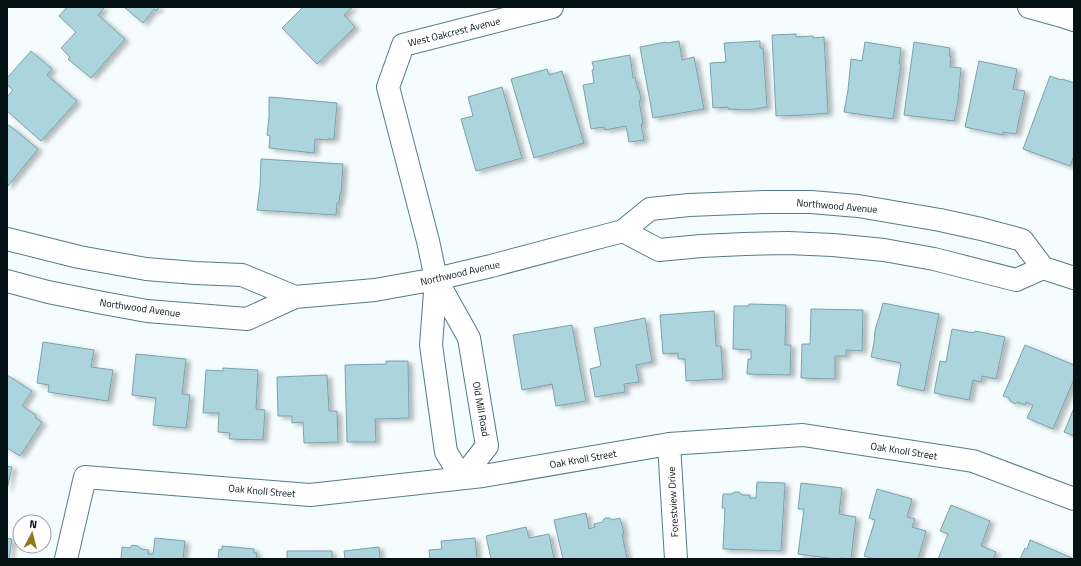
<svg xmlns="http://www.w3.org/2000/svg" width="1081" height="566" font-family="'Titillium Web',sans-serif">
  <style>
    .building { fill: #abd4dd; stroke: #7ba2ac; filter: url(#shadow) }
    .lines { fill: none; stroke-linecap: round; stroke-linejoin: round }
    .minor-casing { stroke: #557c85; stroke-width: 24 }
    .minor { stroke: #fff; stroke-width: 22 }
    .labels { text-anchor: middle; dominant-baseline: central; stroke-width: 3; stroke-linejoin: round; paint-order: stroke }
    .street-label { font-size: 10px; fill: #041216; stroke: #fff }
  </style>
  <defs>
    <filter id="shadow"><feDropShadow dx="4.5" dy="2.5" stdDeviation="2" flood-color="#0004"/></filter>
  </defs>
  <rect width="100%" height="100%" fill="#f4fcfe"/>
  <path class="building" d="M 67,7 L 103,7 L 104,8 L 98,15 L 125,39 L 91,78 L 68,59 L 70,57 L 61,48 L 76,32 L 59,16 Z
    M 124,7 L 160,7 L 156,11 L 154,9 L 143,23 Z
    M 303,7 L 353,7 L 344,15 L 355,27 L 317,64 L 282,28 Z
    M 796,34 L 796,37 L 813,36 L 813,38 L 824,37 L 828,113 L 804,115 L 776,116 L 772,35 Z
    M 679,41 L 682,60 L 694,57 L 704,109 L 653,118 L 640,47 L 666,42 L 666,43 Z
    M 760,41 L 760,48 L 763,48 L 767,107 L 748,110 L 728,109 L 728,107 L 713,108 L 710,63 L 726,62 L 724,43 Z
    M 865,42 L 901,48 L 899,64 L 901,64 L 893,119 L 844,112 L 848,90 L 851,59 L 862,61 Z
    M 914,42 L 950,48 L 949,56 L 951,56 L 950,67 L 961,68 L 958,100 L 954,121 L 904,115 Z
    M 31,51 L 52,69 L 47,75 L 77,101 L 41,141 L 7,111 L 7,97 L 13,90 L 7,85 L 7,78 Z
    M 630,55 L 633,78 L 635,77 L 638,90 L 639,89 L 641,100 L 639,101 L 643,123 L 641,124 L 644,140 L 629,142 L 626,126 L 605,130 L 604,127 L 591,129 L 583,85 L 594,83 L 592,70 L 594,69 L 592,62 Z
    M 979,61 L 1017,69 L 1013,89 L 1025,91 L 1016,134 L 1003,132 L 1003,135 L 965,127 Z
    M 547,69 L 549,75 L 562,71 L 584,143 L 534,158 L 511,79 Z
    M 1050,76 L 1061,80 L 1062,79 L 1074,83 L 1074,156 L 1070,166 L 1023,149 Z
    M 502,87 L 522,158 L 476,171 L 461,119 L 473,116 L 468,97 Z
    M 269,97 L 337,103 L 334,139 L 328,139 L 328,140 L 315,139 L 314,153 L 269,148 L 270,136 L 267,135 L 269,117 Z
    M 9,125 L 38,149 L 7,187 L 7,126 L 8,126 Z
    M 261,159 L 343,164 L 341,193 L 340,193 L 339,203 L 337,203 L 336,215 L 257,210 L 260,186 Z
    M 883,303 L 939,314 L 924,391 L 897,385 L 901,363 L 871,357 L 874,343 L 875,330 L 880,314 Z
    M 749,304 L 786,305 L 785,345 L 791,345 L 790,375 L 747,374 L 748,359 L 751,359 L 751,350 L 733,349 L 734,306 L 749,306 Z
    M 811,309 L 863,310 L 862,351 L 846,350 L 846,356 L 835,356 L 835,379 L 801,378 L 802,344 L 810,344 Z
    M 714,311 L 716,346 L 721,346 L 723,379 L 686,381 L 685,359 L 678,359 L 678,353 L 663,354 L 660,315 Z
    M 645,318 L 652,362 L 636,365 L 639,382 L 624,384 L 625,392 L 595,397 L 590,369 L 601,366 L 594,328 Z
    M 572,325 L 586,401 L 556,406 L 552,384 L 522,390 L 513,335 Z
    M 952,329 L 974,333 L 975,331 L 1005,337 L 996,379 L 982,376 L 981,382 L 973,380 L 969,400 L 934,393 L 940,361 L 946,362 Z
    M 43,342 L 94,350 L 91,367 L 113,370 L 108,401 L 48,392 L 49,385 L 37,383 Z
    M 1025,345 L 1074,365 L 1074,379 L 1053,429 L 1027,418 L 1033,405 L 1026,402 L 1025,405 L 1018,402 L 1015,404 L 1010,401 L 1009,398 L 1003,396 Z
    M 136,354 L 186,359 L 182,394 L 190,395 L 186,428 L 153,425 L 156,398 L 132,395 Z
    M 386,361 L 408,361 L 409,418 L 375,419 L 376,442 L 347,442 L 345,365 L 386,364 Z
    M 223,368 L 258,370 L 256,409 L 265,410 L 263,440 L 229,439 L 230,433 L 218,432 L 219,413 L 203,413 L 206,370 L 223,371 Z
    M 7,375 L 32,391 L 22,406 L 36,415 L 35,418 L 42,422 L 20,456 L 7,448 Z
    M 327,375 L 329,411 L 337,411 L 338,442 L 304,443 L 303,422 L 292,423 L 292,416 L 278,416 L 277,377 Z
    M 1074,408 L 1074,436 L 1064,432 Z
    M 7,466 L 12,467 L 7,489 Z
    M 757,482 L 785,483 L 781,551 L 723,549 L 725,508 L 722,508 L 723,494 L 732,494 L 734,492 L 739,492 L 742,495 L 750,495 L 750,498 L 756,498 Z
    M 801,483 L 842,488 L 839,514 L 856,517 L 851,559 L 841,558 L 841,559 L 835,559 L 798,554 L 804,509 L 798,509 Z
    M 877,489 L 912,499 L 907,517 L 915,519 L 912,527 L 926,531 L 918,559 L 874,559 L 864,556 L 875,520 L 869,518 Z
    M 951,505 L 990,521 L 981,546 L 996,552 L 993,559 L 938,559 L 948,534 L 940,531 Z
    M 586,513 L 589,529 L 595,527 L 594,524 L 603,522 L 603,520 L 605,518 L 610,518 L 612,520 L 620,518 L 624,534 L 622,534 L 627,559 L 563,559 L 554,520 Z
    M 526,527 L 529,538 L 549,534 L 554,559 L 491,559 L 486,536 Z
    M 7,538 L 12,539 L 9,559 L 7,559 Z
    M 155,538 L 185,541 L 183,559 L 121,559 L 122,547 L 130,548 L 132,545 L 138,546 L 141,549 L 149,550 L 148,554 L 153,554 Z
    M 475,538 L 477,559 L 430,559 L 429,550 L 442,549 L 441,541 Z
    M 1030,540 L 1072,558 L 1071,559 L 1020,559 L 1025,548 L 1027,549 Z
    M 222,546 L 254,549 L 254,553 L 257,553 L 256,559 L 218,559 L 219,549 L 222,550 Z
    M 379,547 L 380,559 L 345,559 L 344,551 Z
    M 287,551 L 332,551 L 332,559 L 287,559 Z"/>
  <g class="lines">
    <defs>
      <path id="minor" d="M 1029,7 L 1065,17 L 1074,20
        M 623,231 L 659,250 L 701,246 L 745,244 L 788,243 L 833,245 L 884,250 L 934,259 L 1016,280 L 1043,268
        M 7,239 L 79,257 L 146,269 L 195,273 L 242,275 L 295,297
        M 436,279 L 431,345 L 446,452 L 462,478 L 487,446 L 469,338 L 436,279 L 428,241 L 388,87 L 403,45 L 552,7
        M 7,281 L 48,292 L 103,303 L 147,311 L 247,319 L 295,297 L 375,290 L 436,279 L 491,266 L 623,231 L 650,209 L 689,205 L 765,202 L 811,202 L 858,206 L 940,220 L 981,229 L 1022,240 L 1043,268 L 1074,278
        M 669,444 L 676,559
        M 66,559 L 85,477 L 310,495 L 483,476 L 669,444 L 803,435 L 973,461 L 1074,499"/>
    </defs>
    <use href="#minor" class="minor-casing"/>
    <use href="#minor" class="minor"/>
  </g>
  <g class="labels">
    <g class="street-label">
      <text transform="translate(454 32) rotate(-14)">West Oakcrest Avenue</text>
      <text transform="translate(837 206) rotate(5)">Northwood Avenue</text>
      <text transform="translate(460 273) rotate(-13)">Northwood Avenue</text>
      <text transform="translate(140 308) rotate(8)">Northwood Avenue</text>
      <text transform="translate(481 409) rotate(80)">Old Mill Road</text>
      <text transform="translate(904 451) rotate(9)">Oak Knoll Street</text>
      <text transform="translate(583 459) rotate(-10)">Oak Knoll Street</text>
      <text transform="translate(262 491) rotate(5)">Oak Knoll Street</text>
      <text transform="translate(673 502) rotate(-93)">Forestview Drive</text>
    </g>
  </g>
  <rect width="1081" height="566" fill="none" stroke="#041216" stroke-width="16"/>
  <g transform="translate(32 534) rotate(7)"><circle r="19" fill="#ffffff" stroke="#9ba0a2"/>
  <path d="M0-3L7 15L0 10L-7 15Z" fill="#92761c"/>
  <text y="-6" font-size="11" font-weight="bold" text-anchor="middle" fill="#041216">N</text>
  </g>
</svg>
